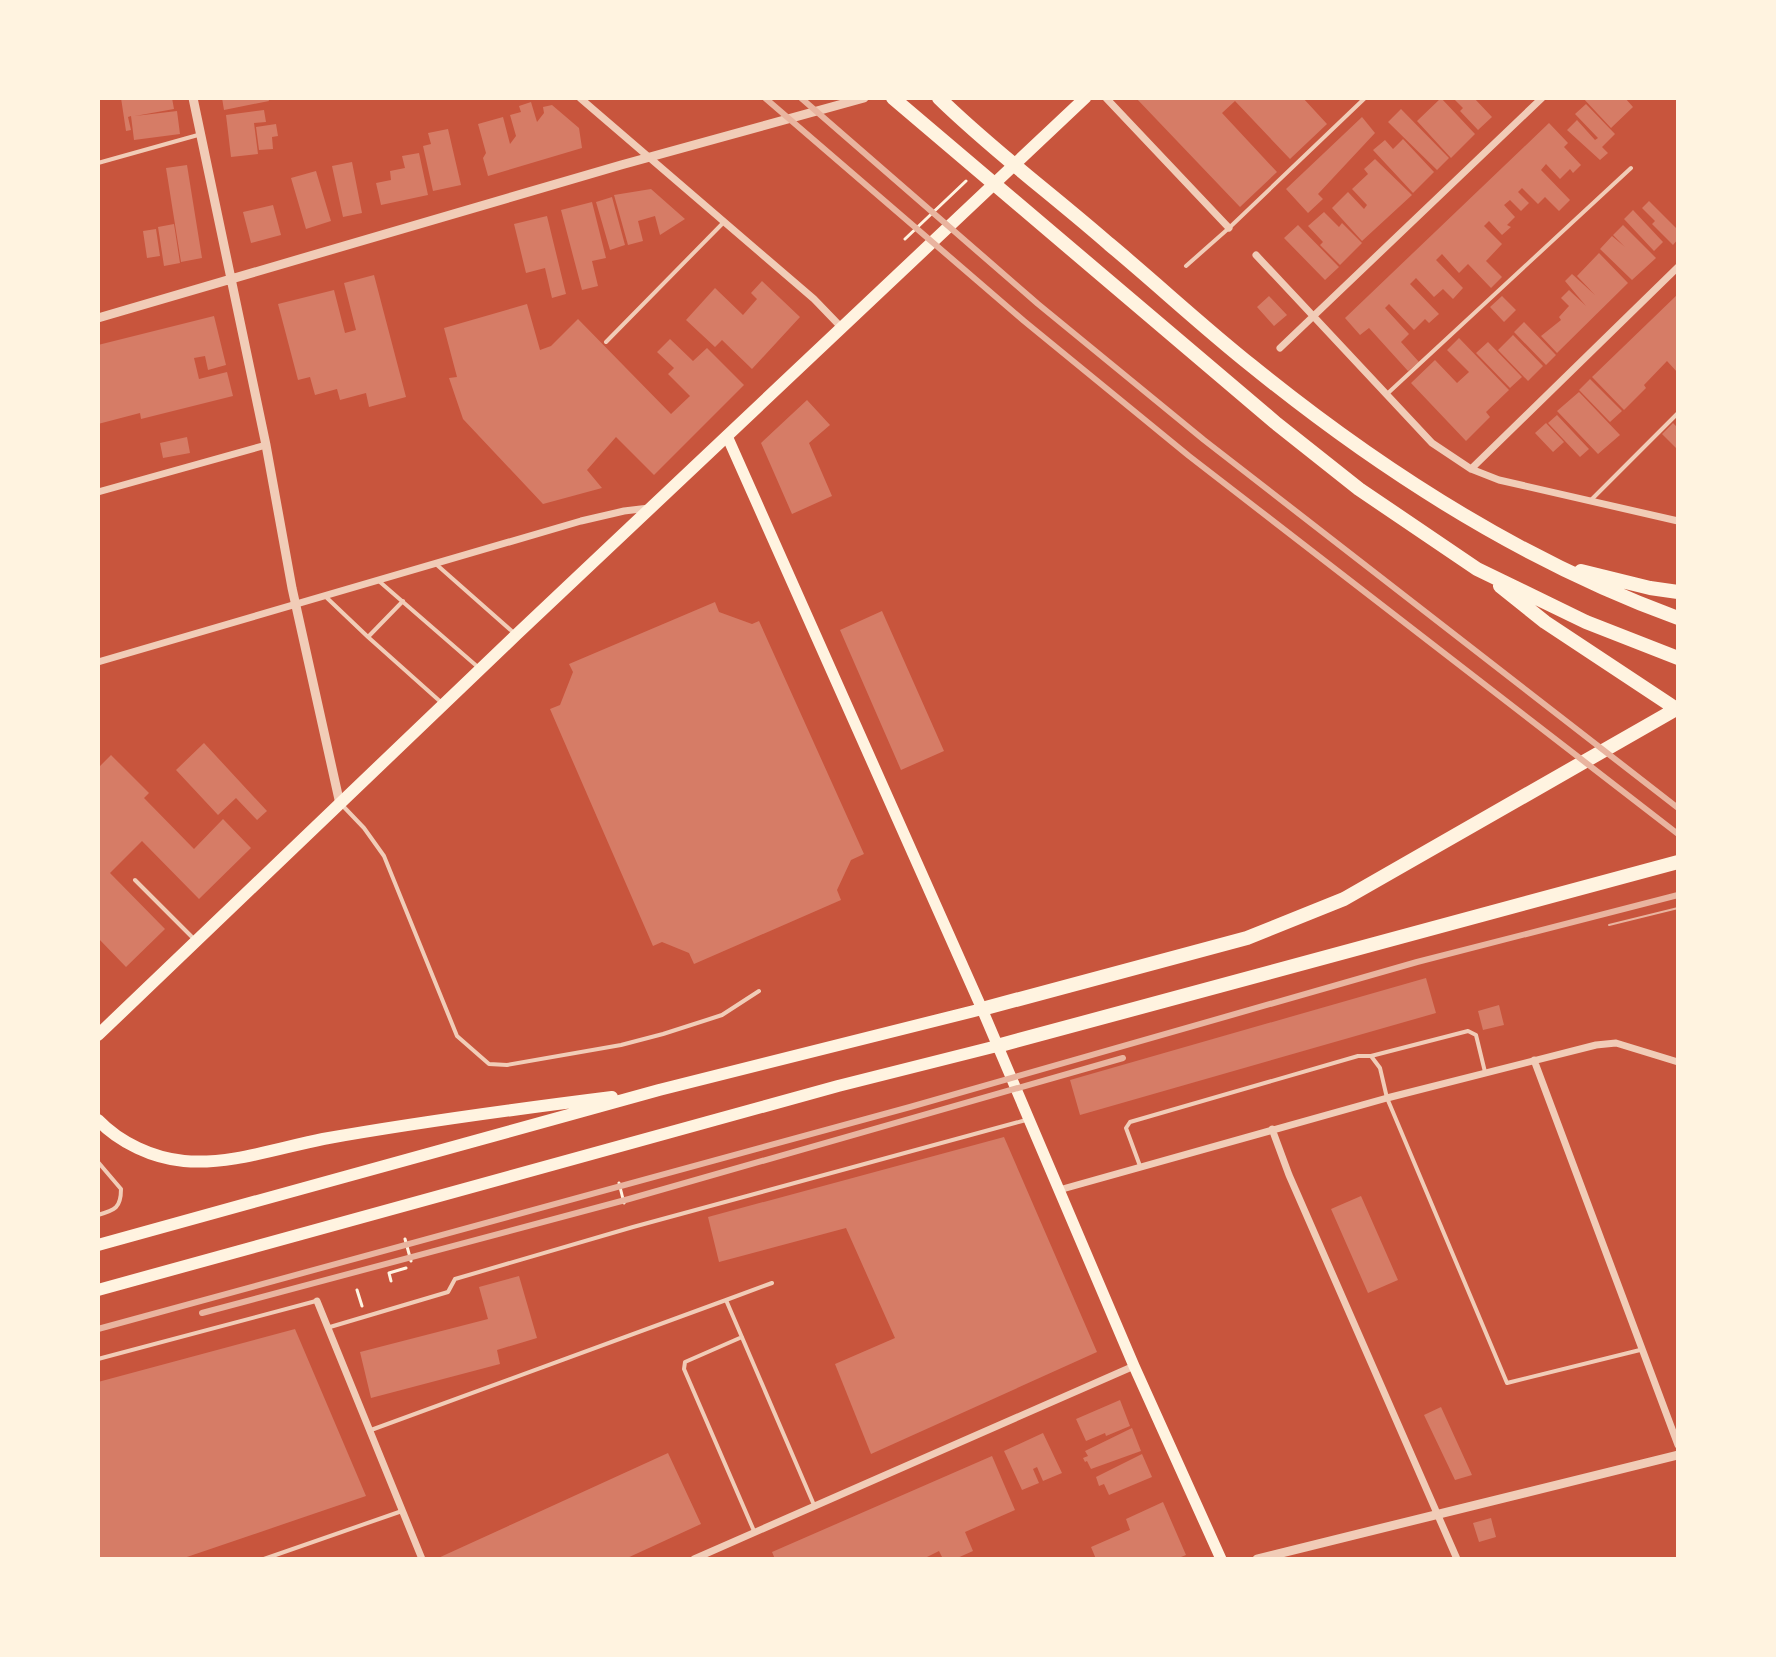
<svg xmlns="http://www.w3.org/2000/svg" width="1776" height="1657" font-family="'Playfair Display',serif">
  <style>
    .building { fill: #d67c66 }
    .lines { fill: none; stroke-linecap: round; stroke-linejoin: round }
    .path { stroke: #fff3e0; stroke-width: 3 }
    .service { stroke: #f1ccb7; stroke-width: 4 }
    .minor { stroke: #f1ccb7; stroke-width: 7 }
    .tertiary { stroke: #f1ccb7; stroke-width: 9 }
    .secondary { stroke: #fff3e0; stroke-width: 11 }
    .primary { stroke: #fff3e0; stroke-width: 12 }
    .trunk { stroke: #fff3e0; stroke-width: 12 }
    .motorway { stroke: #fff3e0; stroke-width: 14 }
    .tram { stroke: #e9b49f; stroke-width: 2 }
    .rail { stroke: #e9b49f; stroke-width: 6 }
  </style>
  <rect width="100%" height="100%" fill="#c8553d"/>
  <path class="building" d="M 121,98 L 172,98 L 174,109 L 135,116 L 177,111 L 180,134 L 134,140 L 131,116 L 128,117 L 131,130 L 126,131 Z
    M 222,98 L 268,98 L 269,101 L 224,110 Z
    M 1136,98 L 1303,98 L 1327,124 L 1290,159 L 1235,101 L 1222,113 L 1277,172 L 1240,207 Z
    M 1441,98 L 1475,134 L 1451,158 L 1417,121 Z
    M 1453,98 L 1474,98 L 1492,117 L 1478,130 L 1460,111 L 1463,108 Z
    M 1583,98 L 1625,98 L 1633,107 L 1611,128 Z
    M 531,102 L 537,122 L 544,113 L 543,107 L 552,105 L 579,128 L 582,148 L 488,176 L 483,158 L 486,153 L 478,124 L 503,117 L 510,144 L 516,136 L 510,115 L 521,112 L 519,106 Z
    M 1586,104 L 1615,134 L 1602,147 L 1608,153 L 1600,160 L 1567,130 L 1577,120 L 1595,140 L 1598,138 L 1575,114 Z
    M 1401,109 L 1449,158 L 1437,170 L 1388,122 Z
    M 264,110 L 266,122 L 254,123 L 258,154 L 231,157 L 226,115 Z
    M 1362,117 L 1375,133 L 1318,194 L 1323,199 L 1308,213 L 1286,189 Z
    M 1549,123 L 1568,143 L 1564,147 L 1581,165 L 1573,173 L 1570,169 L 1560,179 L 1546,164 L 1541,170 L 1570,200 L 1559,211 L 1545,197 L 1538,204 L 1522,188 L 1518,192 L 1529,203 L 1521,211 L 1510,200 L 1504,205 L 1515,217 L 1507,225 L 1511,227 L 1502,235 L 1489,221 L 1484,226 L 1502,244 L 1486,261 L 1502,277 L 1491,288 L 1468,264 L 1459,273 L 1442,254 L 1436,260 L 1463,288 L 1453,299 L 1443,289 L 1434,297 L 1416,278 L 1410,284 L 1439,314 L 1429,323 L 1425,319 L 1414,330 L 1389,304 L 1385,308 L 1409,334 L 1401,342 L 1419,362 L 1408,371 L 1369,328 L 1360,335 L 1345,318 Z
    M 276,124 L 278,136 L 272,137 L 273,149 L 259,150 L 256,127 Z
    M 448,129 L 461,185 L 433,191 L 423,146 L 431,144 L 428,133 Z
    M 1403,139 L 1434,172 L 1413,193 L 1373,150 L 1385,140 L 1393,149 Z
    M 419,153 L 428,195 L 381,205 L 376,183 L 391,180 L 390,171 L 405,168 L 402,156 Z
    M 1375,159 L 1412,195 L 1362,241 L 1332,208 L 1348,192 L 1364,209 L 1367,205 L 1352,189 L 1368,174 L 1364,169 Z
    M 352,162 L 362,213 L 343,217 L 332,166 Z
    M 187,165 L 202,258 L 181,262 L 166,168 Z
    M 316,171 L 331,221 L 306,229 L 291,178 Z
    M 651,189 L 685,219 L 660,235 L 655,216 L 638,221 L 643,241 L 628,245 L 614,195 Z
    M 612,197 L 625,245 L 610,250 L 596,202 Z
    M 1649,201 L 1678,230 L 1678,239 L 1673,245 L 1652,224 L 1655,221 L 1642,208 Z
    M 592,202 L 606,258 L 592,261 L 598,286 L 582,290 L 561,210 Z
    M 273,205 L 281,235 L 251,243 L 243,212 Z
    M 1633,210 L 1663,242 L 1654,251 L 1624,219 Z
    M 1324,212 L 1339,227 L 1342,223 L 1362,243 L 1340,265 L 1320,245 L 1323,242 L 1308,226 Z
    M 547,216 L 566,294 L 552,298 L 545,268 L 526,273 L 514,224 Z
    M 174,224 L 180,263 L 164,266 L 158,227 Z
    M 1298,225 L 1339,267 L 1325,280 L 1284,238 Z
    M 1623,225 L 1656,258 L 1632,280 L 1600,249 L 1612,236 L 1625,247 L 1613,235 Z
    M 156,229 L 160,256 L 147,258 L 143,231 Z
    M 1599,253 L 1628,283 L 1557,353 L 1541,336 L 1561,320 L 1559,317 L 1569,306 L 1561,298 L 1569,290 L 1586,306 L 1565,281 L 1572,274 L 1595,295 L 1577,276 Z
    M 374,275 L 406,397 L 369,407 L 366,393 L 340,400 L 337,389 L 315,395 L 310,377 L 298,380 L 278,304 L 334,290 L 345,333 L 356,330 L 344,283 Z
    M 762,281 L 800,317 L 752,369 L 722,340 L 715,347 L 686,320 L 715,288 L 743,315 L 757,299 L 751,293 Z
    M 1678,294 L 1678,373 L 1667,361 L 1644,385 L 1646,388 L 1624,410 L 1592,377 Z
    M 1269,296 L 1287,315 L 1274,326 L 1257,307 Z
    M 1502,296 L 1516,310 L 1504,322 L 1490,307 Z
    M 527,304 L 540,350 L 551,346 L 578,319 L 671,414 L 690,396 L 668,374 L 674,368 L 657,352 L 670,339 L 693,361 L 707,348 L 744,385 L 654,475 L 616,437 L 587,470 L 602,488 L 543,504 L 463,419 L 449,378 L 457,377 L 444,328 Z
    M 214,316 L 226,365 L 208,370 L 205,356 L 194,358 L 199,379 L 227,372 L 233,396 L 141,419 L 140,413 L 98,424 L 98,345 Z
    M 1524,322 L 1556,355 L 1546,365 L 1514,332 Z
    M 1513,335 L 1543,366 L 1528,381 L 1498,350 Z
    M 1459,338 L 1509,390 L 1486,412 L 1490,417 L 1466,441 L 1411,383 L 1435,360 L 1457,383 L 1469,372 L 1447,350 Z
    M 1488,342 L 1522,377 L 1510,388 L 1476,353 Z
    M 1590,379 L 1622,411 L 1610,422 L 1579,390 Z
    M 1579,392 L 1620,435 L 1598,454 L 1557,411 Z
    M 807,400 L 830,425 L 809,443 L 832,496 L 792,514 L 761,443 Z
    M 1557,415 L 1589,449 L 1580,457 L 1548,423 Z
    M 1546,423 L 1564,442 L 1553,452 L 1535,433 Z
    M 1673,423 L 1678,428 L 1678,450 L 1662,434 Z
    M 187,437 L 190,453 L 163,458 L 160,443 Z
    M 715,602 L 719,612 L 752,624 L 759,621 L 864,854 L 851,860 L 837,890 L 841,900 L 694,964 L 689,953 L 662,942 L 653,946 L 550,709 L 560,705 L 573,672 L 569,664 Z
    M 882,611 L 944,751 L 901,770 L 840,630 Z
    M 204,743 L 267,811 L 257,820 L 236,798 L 218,815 L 176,770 Z
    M 111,755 L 149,793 L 144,798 L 194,849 L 223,819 L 251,848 L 199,899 L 142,841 L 110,873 L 165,929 L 126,967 L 98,938 L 98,768 Z
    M 1426,978 L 1436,1013 L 1080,1115 L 1070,1080 Z
    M 1499,1005 L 1504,1025 L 1483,1030 L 1478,1011 Z
    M 1004,1137 L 1097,1352 L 871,1454 L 835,1364 L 895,1338 L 846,1228 L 719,1262 L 708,1217 Z
    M 1361,1196 L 1398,1280 L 1368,1293 L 1331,1209 Z
    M 519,1276 L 537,1338 L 497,1350 L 500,1364 L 371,1398 L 360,1352 L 488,1319 L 479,1287 Z
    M 295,1329 L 366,1496 L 181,1559 L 98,1559 L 98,1382 Z
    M 1120,1400 L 1130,1426 L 1106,1436 L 1105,1433 L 1086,1441 L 1076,1419 Z
    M 1441,1407 L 1472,1475 L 1455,1480 L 1424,1415 Z
    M 1132,1428 L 1141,1451 L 1091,1469 L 1087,1461 L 1085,1462 L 1083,1458 L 1088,1456 L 1085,1451 Z
    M 1043,1433 L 1062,1473 L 1043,1481 L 1037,1467 L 1033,1469 L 1039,1483 L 1022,1490 L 1004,1451 Z
    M 668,1453 L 701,1524 L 625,1559 L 436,1559 Z
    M 1142,1454 L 1152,1477 L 1109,1495 L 1104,1484 L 1099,1486 L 1096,1477 Z
    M 992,1456 L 1015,1510 L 965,1532 L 973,1551 L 955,1559 L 943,1559 L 939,1551 L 923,1559 L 775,1559 L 772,1552 Z
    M 1163,1502 L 1186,1555 L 1176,1559 L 1096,1559 L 1091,1547 L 1130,1530 L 1126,1519 Z
    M 1491,1518 L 1496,1537 L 1479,1542 L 1473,1523 Z"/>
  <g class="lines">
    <path class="path" d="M 905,239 L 966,181
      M 619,1183 L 624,1203
      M 405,1239 L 411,1261
      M 391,1281 L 389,1273 L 406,1268
      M 357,1290 L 362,1306"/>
    <path class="service" d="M 98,163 L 198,135
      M 1186,266 L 1229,228 L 1365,98
      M 606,342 L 723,223
      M 1387,394 L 1631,168
      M 1591,500 L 1678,413
      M 437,565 L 514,633
      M 380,582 L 479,668
      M 326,597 L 368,637
      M 403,601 L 368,637 L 443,704
      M 342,805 L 364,828 L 384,856 L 457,1036 L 489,1064 L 507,1065 L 621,1045 L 663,1034 L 722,1015 L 759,991
      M 135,880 L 194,939
      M 1371,1056 L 1380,1068 L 1387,1098 L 1507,1383 L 1640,1350
      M 98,1162 L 121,1189 C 121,1208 115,1210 98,1215
      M 1140,1166 L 1126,1128 L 1130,1122 L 1358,1056 L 1371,1056 L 1468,1031 L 1476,1035 L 1485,1072
      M 772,1283 L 726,1300 L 814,1505
      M 330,1327 L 448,1292 L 455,1279 L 633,1227 L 1026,1120
      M 742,1337 L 685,1362 L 684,1369 L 754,1531
      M 98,1359 L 316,1301
      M 371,1430 L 726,1300
      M 264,1559 L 402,1511"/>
    <path class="minor" d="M 580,98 L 814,299 L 841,327
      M 1106,98 L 1229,228
      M 1256,255 L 1432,443 L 1471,469 L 1499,480 L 1678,521
      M 1280,348 L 1542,98
      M 1471,469 L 1678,267
      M 98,492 L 266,445
      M 98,662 L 581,521 L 624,511 L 649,508
      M 1534,1060 L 1678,1445
      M 1272,1129 L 1289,1175 L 1457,1559
      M 1059,1190 L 1387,1098 L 1596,1045 L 1616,1043 L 1678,1062
      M 317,1301 L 422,1559
      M 694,1559 L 1134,1366"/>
    <path class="tertiary" d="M 193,98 L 266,445 L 292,588 L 340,804
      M 98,318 L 621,165 L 864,98
      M 1257,1559 L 1678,1455"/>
    <path class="secondary" d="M 727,436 L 982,1009 L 1134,1366 L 1221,1559"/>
    <path class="primary" d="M 98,1035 L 516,635 L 1085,98"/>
    <path class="trunk" d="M 98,1120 C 120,1143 153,1158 184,1161 C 230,1165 278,1148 323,1139 C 419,1122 516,1109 612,1097
      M 98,1245 L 659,1090 L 982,1009
      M 98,1290 L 838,1086 L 997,1046"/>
    <path class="motorway" d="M 893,98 L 1277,424 L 1359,489 L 1477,569 L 1586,622 L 1678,658
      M 939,98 C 992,150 1053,195 1109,244 C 1157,284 1203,327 1252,366 C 1379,469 1524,562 1678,618
      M 1581,571 L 1650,588 L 1678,592
      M 1500,586 L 1545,622 L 1678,710
      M 982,1009 L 1247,938 L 1344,899 L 1678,708
      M 997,1046 L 1678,862"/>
    <path class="tram" d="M 1609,925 L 1678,908"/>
    <path class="rail" d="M 765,98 L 1024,321 L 1189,456 L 1678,834
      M 801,98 L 1038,304 L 1204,440 L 1678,808
      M 202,1313 L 629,1199 L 1123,1058
      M 98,1329 L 910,1107 L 1417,962 L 1678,895"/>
  </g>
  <rect width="1776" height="1657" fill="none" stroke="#fff3e0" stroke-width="200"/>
</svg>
